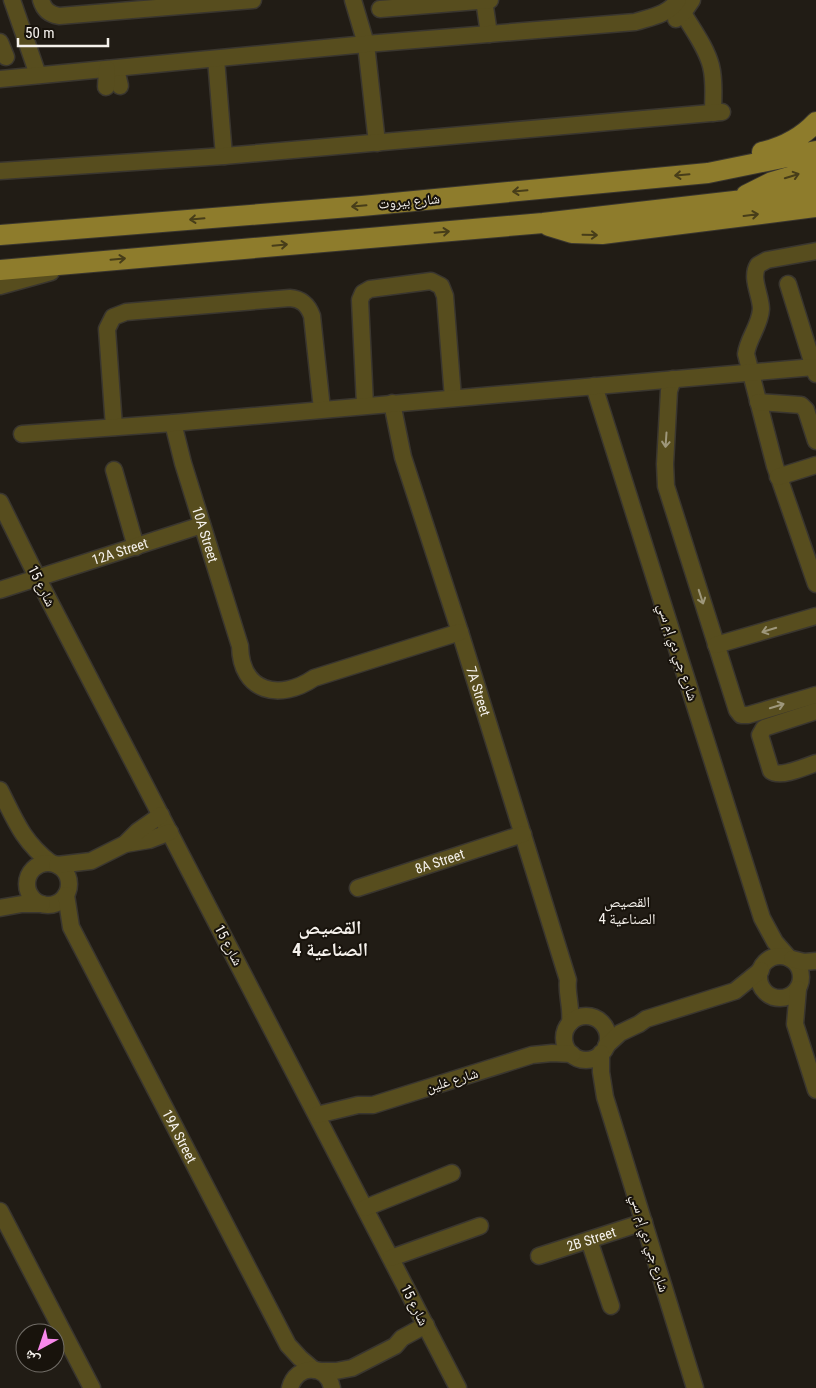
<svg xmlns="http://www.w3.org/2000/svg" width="816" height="1388" font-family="'Roboto Condensed','Noto Naskh Arabic',sans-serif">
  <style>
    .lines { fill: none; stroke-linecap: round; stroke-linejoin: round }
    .minor-casing { stroke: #3a362f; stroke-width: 19 }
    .major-casing { stroke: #3a362f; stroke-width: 22 }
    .minor { stroke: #574d1e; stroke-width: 16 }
    .major { stroke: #8e7c2c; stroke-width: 20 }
    .oneway { stroke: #473d19 }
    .oneway2 { stroke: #9e977b }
    .labels { text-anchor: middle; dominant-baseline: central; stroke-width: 4; stroke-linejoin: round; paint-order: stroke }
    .street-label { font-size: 14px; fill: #f5f1ec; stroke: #18130c }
    .neighbourhood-label { font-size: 15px; fill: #f5f1ec; stroke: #18130c }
    .district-label { font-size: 19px; font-weight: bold; fill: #f5f1ec; stroke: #18130c }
  </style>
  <rect width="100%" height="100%" fill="#211c15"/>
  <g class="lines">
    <defs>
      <g id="minor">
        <path d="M 12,0 L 38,75"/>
        <path d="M 41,0 C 44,10 49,14 59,16 L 253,0"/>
        <path d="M 353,0 L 366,44 L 377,143"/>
        <path d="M 484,0 L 489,34"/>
        <path d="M 380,9 L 490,0"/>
        <path d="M 683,13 C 693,30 706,47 711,66 C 715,81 713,98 713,113"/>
        <path d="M 676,19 L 683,13 L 692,0"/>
        <path d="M 0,42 L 6,57"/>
        <path d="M 216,59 L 224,156"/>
        <path d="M 116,69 L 120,86"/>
        <path d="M 0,79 L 366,44 L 635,22 C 651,17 668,15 678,0"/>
        <path d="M 106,87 L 107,69"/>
        <path d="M 0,171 L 224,156 L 722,112"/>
        <path d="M 816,251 L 767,260 L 758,265 C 750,278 761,295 761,309 C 760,326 748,338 746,354 L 775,466 L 816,584"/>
        <path d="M 788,284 L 816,374"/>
        <path d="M 0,286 L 51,272"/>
        <path d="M 673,379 L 669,391 L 665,464 L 666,486 L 737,710 L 741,715 L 748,715 L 816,695"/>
        <path d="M 594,386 L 762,918 L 775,942 L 789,958"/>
        <path d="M 758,402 L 801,405 L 806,410 L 816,441"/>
        <path id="s1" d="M 392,403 L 403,457 L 460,632 L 568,980 C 566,993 572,1007 570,1023"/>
        <path d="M 365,405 L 360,300 L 363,293 L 370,289 L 431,281 L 441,286 L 445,296 L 453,398"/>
        <path id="s2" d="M 173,423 L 183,463 L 240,646 C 241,693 280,701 314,678 L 460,632"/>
        <path d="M 114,427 L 107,329 L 113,317 L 126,312 L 290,298 C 302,299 308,305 312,316 L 322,409"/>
        <path d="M 22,434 L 173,423 L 814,367"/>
        <path d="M 114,470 L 136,547"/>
        <path d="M 778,477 L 816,465"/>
        <path d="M 0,502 L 38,579 L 458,1388"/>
        <path id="s3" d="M 0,590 L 202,525"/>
        <path d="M 716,645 L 816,616"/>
        <path d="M 816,711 L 764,728 L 760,735 L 771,771 C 780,778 805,767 816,763"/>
        <path d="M 0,790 C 15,820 23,842 51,863"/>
        <path d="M 125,844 L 149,840 L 170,832"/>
        <circle cx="48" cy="884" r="21"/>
        <path d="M 57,865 L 91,861 L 125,844 L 138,831 L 161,815"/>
        <path id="s4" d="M 358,888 L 523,834"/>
        <path id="s5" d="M 66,895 L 71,927 L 288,1345 L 300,1358 L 314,1370"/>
        <path d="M 0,908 L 22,904 L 42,904"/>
        <circle cx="780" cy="977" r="21"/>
        <path d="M 792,959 L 804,962 L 816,961"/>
        <path d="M 798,989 L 795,1024 L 816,1090"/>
        <circle cx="586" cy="1038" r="22"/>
        <path d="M 606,1046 L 620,1033 L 639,1024 L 646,1019 L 735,991 L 761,970"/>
        <path d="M 601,1053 L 601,1072 L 605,1097 L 695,1388"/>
        <path d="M 317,1115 L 358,1105 L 373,1105 L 532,1055 L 552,1053 L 572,1054"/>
        <path d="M 365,1208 L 452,1173"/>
        <path d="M 0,1211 L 92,1388"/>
        <path d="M 589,1240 L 611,1306"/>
        <path id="s6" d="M 539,1256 L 644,1222"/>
        <path d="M 391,1258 L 480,1226"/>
        <path d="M 320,1371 L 336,1371 L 352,1368 L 395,1346 L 402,1338 L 426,1325"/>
        <path d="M 290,1388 C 296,1364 327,1363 332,1388"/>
      </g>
      <path id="major" d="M 762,152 C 783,147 801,138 816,122
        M 746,195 L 772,182 L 816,169
        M 549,226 L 572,233 L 602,234 L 816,207
        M 0,235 L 362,206 L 708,173 L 816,151
        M 0,270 L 543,223 L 777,196 L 816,188"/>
    </defs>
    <use href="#minor" class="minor-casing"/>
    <use href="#major" class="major-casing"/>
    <use href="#minor" class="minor"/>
    <use href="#major" class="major"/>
  </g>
  <defs><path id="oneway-shaft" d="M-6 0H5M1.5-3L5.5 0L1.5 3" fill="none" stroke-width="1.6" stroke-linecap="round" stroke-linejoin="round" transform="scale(1.25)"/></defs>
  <g class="oneway">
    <use href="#oneway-shaft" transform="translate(682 175) rotate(175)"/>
    <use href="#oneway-shaft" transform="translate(792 176) rotate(-17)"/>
    <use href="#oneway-shaft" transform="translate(520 191) rotate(175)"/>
    <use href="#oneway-shaft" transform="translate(359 206) rotate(175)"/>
    <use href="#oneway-shaft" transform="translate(751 215) rotate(-7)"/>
    <use href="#oneway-shaft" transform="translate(197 219) rotate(175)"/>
    <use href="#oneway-shaft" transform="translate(442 232) rotate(-5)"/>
    <use href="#oneway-shaft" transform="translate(590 235) rotate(1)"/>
    <use href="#oneway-shaft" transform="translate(280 245) rotate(-5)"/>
    <use href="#oneway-shaft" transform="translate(118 259) rotate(-5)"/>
  </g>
  <g class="oneway2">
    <use href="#oneway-shaft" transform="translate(666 440) rotate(94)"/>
    <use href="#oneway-shaft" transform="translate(701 597) rotate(72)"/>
    <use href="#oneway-shaft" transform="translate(769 630) rotate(163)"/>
    <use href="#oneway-shaft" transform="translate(777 706) rotate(-17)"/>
  </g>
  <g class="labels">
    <g class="street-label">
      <text transform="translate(409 201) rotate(-5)">شارع بيروت</text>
      <text stroke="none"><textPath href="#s2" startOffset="116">10A Street</textPath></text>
      <text stroke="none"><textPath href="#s3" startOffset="126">12A Street</textPath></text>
      <text transform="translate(42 586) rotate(63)">شارع 15</text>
      <text transform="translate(678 652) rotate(72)">شارع جي دي إم سي</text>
      <text stroke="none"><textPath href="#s1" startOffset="301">7A Street</textPath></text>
      <text stroke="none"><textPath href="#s4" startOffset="86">8A Street</textPath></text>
      <text transform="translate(229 945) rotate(62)">شارع 15</text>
      <text transform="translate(452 1080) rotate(-17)">شارع غلين</text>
      <text stroke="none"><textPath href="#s5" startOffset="268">19A Street</textPath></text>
      <text stroke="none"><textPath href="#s6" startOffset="55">2B Street</textPath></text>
      <text transform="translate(650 1243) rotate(73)">شارع جي دي إم سي</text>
      <text transform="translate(415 1305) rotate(63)">شارع 15</text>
    </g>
    <g class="neighbourhood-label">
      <text x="627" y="902">القصيص<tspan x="627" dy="17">الصناعية 4</tspan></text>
    </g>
    <g class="district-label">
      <text x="330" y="927">القصيص<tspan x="330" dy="22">الصناعية 4</tspan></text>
    </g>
  </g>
  <g transform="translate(40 1348) rotate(220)"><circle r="24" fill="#18130c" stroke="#706c66"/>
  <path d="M0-4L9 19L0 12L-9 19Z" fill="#f788eb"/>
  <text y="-8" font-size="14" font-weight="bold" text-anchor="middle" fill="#f5f1ec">ش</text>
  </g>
  <path d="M18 38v8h90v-8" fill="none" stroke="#f5f1ec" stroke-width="2.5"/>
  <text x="25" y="38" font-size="15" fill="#f5f1ec" stroke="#18130c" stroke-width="4" paint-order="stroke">50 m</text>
</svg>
